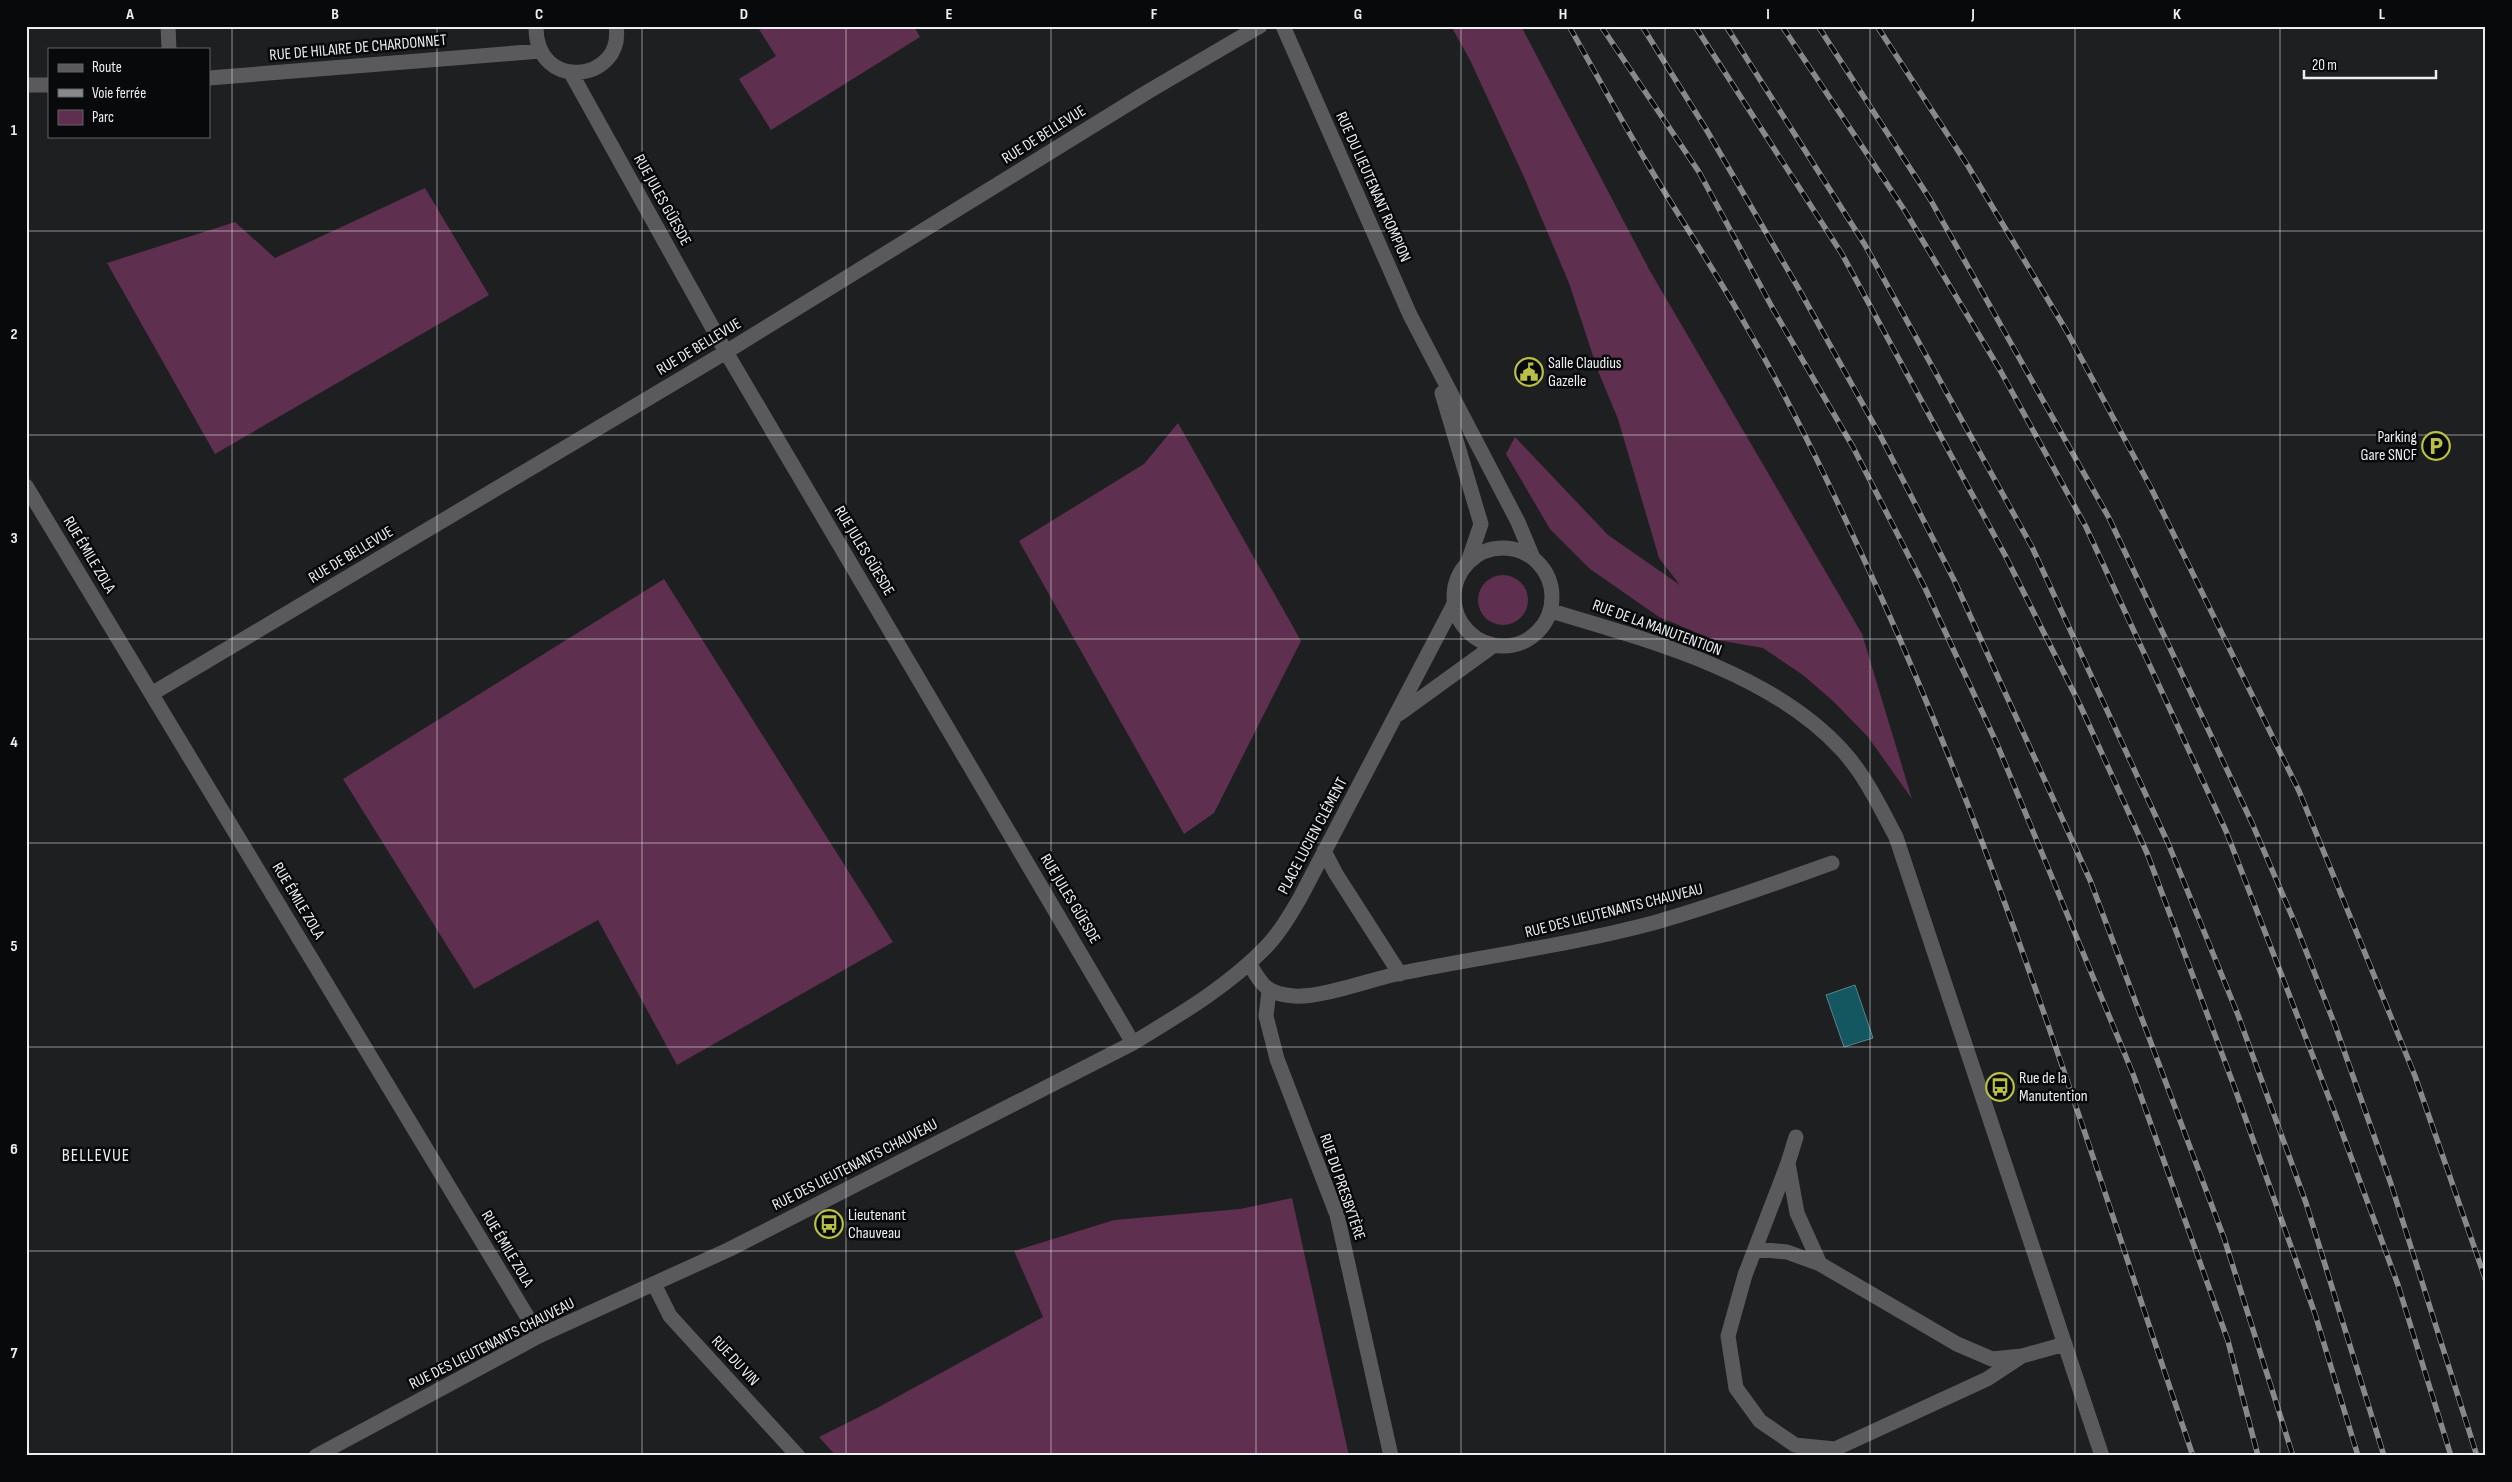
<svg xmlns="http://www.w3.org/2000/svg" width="2512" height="1482" font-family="'Sofia Sans Condensed',sans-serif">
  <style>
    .green { fill: #5e2f4e }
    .water { fill: #155761; stroke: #56848c }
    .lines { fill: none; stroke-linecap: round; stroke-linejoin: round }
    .minor { stroke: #5a595b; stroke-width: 15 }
    .rail-casing { stroke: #88898b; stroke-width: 5.5 }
    .rail { stroke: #08090a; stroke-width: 4; stroke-dasharray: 11; stroke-linecap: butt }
    .grid { fill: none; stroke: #edeef0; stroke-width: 1; stroke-opacity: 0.55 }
    .labels { text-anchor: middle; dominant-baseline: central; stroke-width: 5; stroke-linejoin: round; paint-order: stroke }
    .street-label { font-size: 16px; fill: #edeef0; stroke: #08090a }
    .poi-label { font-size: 16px; fill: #edeef0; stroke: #08090a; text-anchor: start }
    .neighbourhood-label { font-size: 18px; letter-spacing: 1px; fill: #edeef0; stroke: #08090a }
    .neatline { fill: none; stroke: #edeef0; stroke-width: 2 }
    .grid-label { font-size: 16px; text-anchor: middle; font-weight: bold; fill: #edeef0 }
  </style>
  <rect width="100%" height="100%" fill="#1e1f21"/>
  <path class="green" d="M 757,26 L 914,26 L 920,37 L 771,130 L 739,79 L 776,56 Z
    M 1451,26 L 1521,26 L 1650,271 L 1862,634 L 1912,799 L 1868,737 L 1834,702 L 1803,675 L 1763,648 L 1712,639 L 1659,617 L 1590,569 L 1550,529 L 1506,454 L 1515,437 L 1608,535 L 1680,585 L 1659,558 L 1618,419 L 1598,371 L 1569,283 L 1524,177 L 1470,60 Z
    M 425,188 L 489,295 L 215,454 L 107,263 L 235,222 L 275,258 Z
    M 1178,423 L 1301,641 L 1214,813 L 1184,834 L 1019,541 L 1144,464 Z
    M1478 600a25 25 0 1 1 50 0a25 25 0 1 1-50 0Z
    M 664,579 L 893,942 L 677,1065 L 598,920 L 474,989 L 343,779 Z
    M 1292,1198 L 1349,1456 L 836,1456 L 819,1437 L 877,1408 L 1043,1317 L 1014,1251 L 1114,1220 L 1240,1209 Z"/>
  <path class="water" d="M 1855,985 L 1873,1038 L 1844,1047 L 1826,995 Z"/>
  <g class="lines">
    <path class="minor" d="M 168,26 L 169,49
      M 536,26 C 535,93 625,82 616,26
      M 1283,26 L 1410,315 L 1518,522 L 1533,558
      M 571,73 L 726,352 L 1133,1043
      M 209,78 L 540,51
      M 26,85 L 49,85
      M 1442,393 L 1481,524 L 1468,562
      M 26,486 L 539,1336
      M1454 597a49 49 0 1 1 98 0a49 49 0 1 1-98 0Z
      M 1551,611 C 1648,640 1771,672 1842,750 C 1865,775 1880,807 1896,837 L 2102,1456
      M 153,693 L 726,352 L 1149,91 L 1260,26
      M 1399,714 L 1493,646
      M 1324,851 L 1336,874 L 1400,974
      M 1249,963 C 1262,985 1266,994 1294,996 C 1321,998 1372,979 1401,973 C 1485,956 1570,945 1653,923 C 1714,906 1773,884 1832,863
      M 1269,991 L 1266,1016 L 1277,1059 L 1337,1215 L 1391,1456
      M 1796,1137 L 1788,1163 L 1745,1275 L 1728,1336 L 1736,1388 L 1760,1421 L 1795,1445 L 1835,1449 L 1987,1379 L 2022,1356
      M 1788,1163 L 1797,1213 L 1820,1264 L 1957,1344 L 1992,1359 L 2022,1356 L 2065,1344
      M 1755,1249 L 1787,1252 L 1820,1264
      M 654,1284 L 670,1316 L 798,1456
      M 316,1456 L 539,1336 L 730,1249 L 1133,1043 C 1179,1015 1227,987 1265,948 C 1279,934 1290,915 1300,898 L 1454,604"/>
    <defs>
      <path id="rail" d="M 1569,26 C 1595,72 1620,118 1647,163 C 1679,217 1714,269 1745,324 C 1796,412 1840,506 1882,599 C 2007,876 2095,1168 2193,1456
        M 1601,26 L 1699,172 L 1773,309 L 1853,447 L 1925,588 L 1997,744 L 2133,1074 L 2228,1341 L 2258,1456
        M 1642,26 L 1706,129 L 1800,291 L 1881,437 L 1954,580 L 2090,880 L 2224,1238 L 2293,1456
        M 1695,26 L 1842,254 L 2005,555 L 2080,705 L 2147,853 L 2234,1086 L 2315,1314 L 2358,1456
        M 1726,26 L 1865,245 L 2032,547 L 2168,843 L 2238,1015 L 2306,1203 L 2384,1456
        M 1782,26 L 1905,211 L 2000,370 L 2086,527 L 2226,831 L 2336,1116 L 2398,1285 L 2451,1456
        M 1818,26 L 1930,199 L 2109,518 L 2252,823 L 2297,928 L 2336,1028 L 2391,1184 L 2477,1456
        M 1877,26 L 1968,166 L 2066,330 L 2151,488 L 2299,791 L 2415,1076 L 2486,1281"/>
    </defs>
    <use href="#rail" class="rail-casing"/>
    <use href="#rail" class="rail"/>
  </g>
  <path class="grid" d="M 232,26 L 232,1456M 437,26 L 437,1456M 642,26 L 642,1456M 846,26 L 846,1456M 1051,26 L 1051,1456M 1256,26 L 1256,1456M 1461,26 L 1461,1456M 1665,26 L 1665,1456M 1870,26 L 1870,1456M 2075,26 L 2075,1456M 2280,26 L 2280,1456M 26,231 L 2486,231M 26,435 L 2486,435M 26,639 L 2486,639M 26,843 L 2486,843M 26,1047 L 2486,1047M 26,1251 L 2486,1251"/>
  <defs>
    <symbol id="civic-ring" viewBox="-11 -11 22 22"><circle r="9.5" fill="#08090a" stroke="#bac045" stroke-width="1.5"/><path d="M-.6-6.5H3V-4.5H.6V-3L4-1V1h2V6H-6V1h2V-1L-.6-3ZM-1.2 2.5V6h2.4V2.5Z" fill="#bac045"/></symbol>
    <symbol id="parking-ring" viewBox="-11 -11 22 22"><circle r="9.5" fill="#08090a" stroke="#bac045" stroke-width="1.5"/><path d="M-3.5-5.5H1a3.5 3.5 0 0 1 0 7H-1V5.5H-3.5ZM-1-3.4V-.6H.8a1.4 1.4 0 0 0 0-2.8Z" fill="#bac045"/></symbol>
    <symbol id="bus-ring" viewBox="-11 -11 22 22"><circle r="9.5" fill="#08090a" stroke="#bac045" stroke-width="1.5"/><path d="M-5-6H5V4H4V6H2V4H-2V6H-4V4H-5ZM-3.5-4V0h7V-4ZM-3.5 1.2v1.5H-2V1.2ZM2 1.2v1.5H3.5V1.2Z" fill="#bac045"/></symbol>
  </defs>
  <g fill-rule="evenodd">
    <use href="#civic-ring" x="1513" y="356" width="32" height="32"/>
    <use href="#parking-ring" x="2420" y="430" width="32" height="32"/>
    <use href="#bus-ring" x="1984" y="1071" width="32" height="32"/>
    <use href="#bus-ring" x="813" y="1208" width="32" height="32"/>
  </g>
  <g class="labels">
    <g class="street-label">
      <text transform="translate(358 48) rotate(-5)">RUE DE HILAIRE DE CHARDONNET</text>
      <text transform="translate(1044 135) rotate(-32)">RUE DE BELLEVUE</text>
      <text transform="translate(1373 187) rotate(66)">RUE DU LIEUTENANT ROMPION</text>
      <text transform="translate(662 200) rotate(61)">RUE JULES GÜESDE</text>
      <text transform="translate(699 347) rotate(-31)">RUE DE BELLEVUE</text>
      <text transform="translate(864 551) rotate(59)">RUE JULES GÜESDE</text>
      <text transform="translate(89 555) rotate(59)">RUE ÉMILE ZOLA</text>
      <text transform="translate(351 555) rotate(-31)">RUE DE BELLEVUE</text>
      <text transform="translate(1657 628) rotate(20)">RUE DE LA MANUTENTION</text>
      <text transform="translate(1313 836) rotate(-62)">PLACE LUCIEN CLÉMENT</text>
      <text transform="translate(1070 899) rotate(59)">RUE JULES GÜESDE</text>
      <text transform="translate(298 901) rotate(59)">RUE ÉMILE ZOLA</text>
      <text transform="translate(1614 911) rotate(-14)">RUE DES LIEUTENANTS CHAUVEAU</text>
      <text transform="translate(855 1165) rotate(-27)">RUE DES LIEUTENANTS CHAUVEAU</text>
      <text transform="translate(1342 1187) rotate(71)">RUE DU PRESBYTÈRE</text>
      <text transform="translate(507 1249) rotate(59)">RUE ÉMILE ZOLA</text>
      <text transform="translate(492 1344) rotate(-27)">RUE DES LIEUTENANTS CHAUVEAU</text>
      <text transform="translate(735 1361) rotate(47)">RUE DU VIN</text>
    </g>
    <g class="poi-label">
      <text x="1548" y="363">Salle Claudius<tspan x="1548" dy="18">Gazelle</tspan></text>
      <text x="2417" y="437" text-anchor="end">Parking<tspan x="2417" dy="18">Gare SNCF</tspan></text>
      <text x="2019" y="1078">Rue de la<tspan x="2019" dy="18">Manutention</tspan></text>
      <text x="848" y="1215">Lieutenant<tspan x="848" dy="18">Chauveau</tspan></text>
    </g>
    <g class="neighbourhood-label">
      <text x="96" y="1155">BELLEVUE</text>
    </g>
  </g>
  <rect width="2512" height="1482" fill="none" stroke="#08090a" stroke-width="55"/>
  <rect x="48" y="48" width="162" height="90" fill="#08090a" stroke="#646566"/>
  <rect x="58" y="64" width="25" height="8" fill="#5a595b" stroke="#646566"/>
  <text x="92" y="72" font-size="15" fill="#edeef0">Route</text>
  <rect x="58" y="89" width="25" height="8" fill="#88898b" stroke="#646566"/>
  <text x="92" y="98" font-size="15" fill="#edeef0">Voie ferrée</text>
  <rect x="58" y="110" width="25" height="15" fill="#5e2f4e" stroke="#646566"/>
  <text x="92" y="122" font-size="15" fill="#edeef0">Parc</text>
  <path d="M2304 70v8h132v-8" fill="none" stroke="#edeef0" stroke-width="2.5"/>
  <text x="2312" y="70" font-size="15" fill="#edeef0" stroke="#08090a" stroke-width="4" paint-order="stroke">20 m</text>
  <rect x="28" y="28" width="2456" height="1426" class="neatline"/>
  <g class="grid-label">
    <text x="130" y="19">A</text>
    <text x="335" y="19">B</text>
    <text x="539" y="19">C</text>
    <text x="744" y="19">D</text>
    <text x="949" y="19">E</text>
    <text x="1154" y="19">F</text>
    <text x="1358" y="19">G</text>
    <text x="1563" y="19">H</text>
    <text x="1768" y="19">I</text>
    <text x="1973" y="19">J</text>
    <text x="2177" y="19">K</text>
    <text x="2382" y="19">L</text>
    <text x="14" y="135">1</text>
    <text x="14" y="339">2</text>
    <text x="14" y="543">3</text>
    <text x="14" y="747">4</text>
    <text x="14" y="951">5</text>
    <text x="14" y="1154">6</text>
    <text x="14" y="1358">7</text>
  </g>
</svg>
